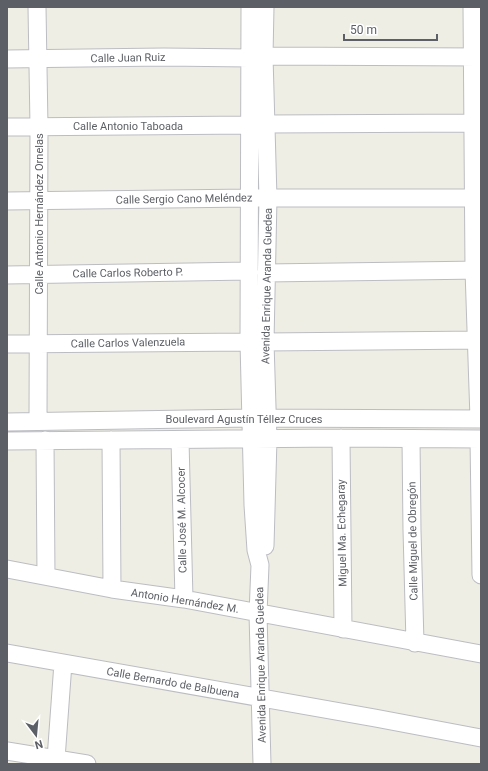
<svg xmlns="http://www.w3.org/2000/svg" width="488" height="771" font-family="Roboto,sans-serif">
  <style>
    .lines { fill: none; stroke-linecap: round; stroke-linejoin: round }
    .minor-casing { stroke: #bcbdc3; stroke-width: 19 }
    .minor { stroke: #fff; stroke-width: 17 }
    .labels { text-anchor: middle; dominant-baseline: central; stroke-width: 3; stroke-linejoin: round; paint-order: stroke }
    .street-label { font-size: 11px; fill: #5c5f65; stroke: #fff }
  </style>
  <rect width="100%" height="100%" fill="#efeee4"/>
  <g class="lines">
    <defs>
      <path id="minor" d="M 37,7 L 39,127 L 38,421
        M 250,7 L 249,342 L 253,505 L 256,550 L 260,565 L 258,614 L 262,764
        M 265,7 L 264,56 L 268,198 L 265,342 L 268,439 L 265,546
        M 472,7 L 474,270 L 479,419
        M 264,56 L 481,57
        M 7,59 L 164,57 L 249,58
        M 266,124 L 481,123
        M 7,127 L 250,125
        M 7,201 L 249,198 L 481,198
        M 266,273 L 481,270
        M 7,275 L 249,271
        M 265,342 L 481,340
        M 7,344 L 249,342
        M 7,422 L 250,418 L 481,419
        M 341,438 L 343,629
        M 411,439 L 412,530 L 415,643
        M 479,439 L 481,575
        M 45,440 L 46,576
        M 111,440 L 112,589
        M 180,440 L 184,599
        M 7,441 L 341,438 L 481,439
        M 7,569 L 112,589 L 184,599 L 481,654
        M 7,653 L 375,718 L 481,738
        M 7,751 L 87,764
        M 56,759 L 63,663"/>
    </defs>
    <use href="#minor" class="minor-casing"/>
    <use href="#minor" class="minor"/>
  </g>
  <g class="labels">
    <g class="street-label">
      <text transform="translate(128 58) rotate(-1)">Calle Juan Ruiz</text>
      <text x="128" y="126">Calle Antonio Taboada</text>
      <text transform="translate(184 199) rotate(-1)">Calle Sergio Cano Meléndez</text>
      <text transform="translate(39 214) rotate(-90)">Calle Antonio Hernández Ornelas</text>
      <text transform="translate(128 273) rotate(-1)">Calle Carlos Roberto P.</text>
      <text transform="translate(267 286) rotate(-89)">Avenida Enrique Aranda Guedea</text>
      <text transform="translate(128 343) rotate(-1)">Calle Carlos Valenzuela</text>
      <text x="244" y="419">Boulevard Agustín Téllez Cruces</text>
      <text transform="translate(182 520) rotate(-91)">Calle José M. Alcocer</text>
      <text transform="translate(342 533) rotate(-91)">Miguel Ma. Echegaray</text>
      <text transform="translate(413 541) rotate(-91)">Calle Miguel de Obregón</text>
      <text transform="translate(185 601) rotate(9)">Antonio Hernández M.</text>
      <text transform="translate(261 665) rotate(-91)">Avenida Enrique Aranda Guedea</text>
      <text transform="translate(173 683) rotate(10)">Calle Bernardo de Balbuena</text>
    </g>
  </g>
  <rect width="488" height="771" fill="none" stroke="#5c5f65" stroke-width="16"/>
  <g transform="translate(36 735) rotate(164)" stroke="#ffffff" stroke-width="3" paint-order="stroke">
  <path d="M0-3L7 15L0 10L-7 15Z" fill="#5c5f65"/>
  <text y="-6" font-size="11" font-weight="bold" text-anchor="middle" fill="#5c5f65">N</text>
  </g>
  <path d="M344 34v6h93v-6" fill="none" stroke="#5c5f65" stroke-width="2"/>
  <text x="350" y="34" font-size="12" fill="#5c5f65" stroke="#ffffff" stroke-width="3" paint-order="stroke">50 m</text>
</svg>
